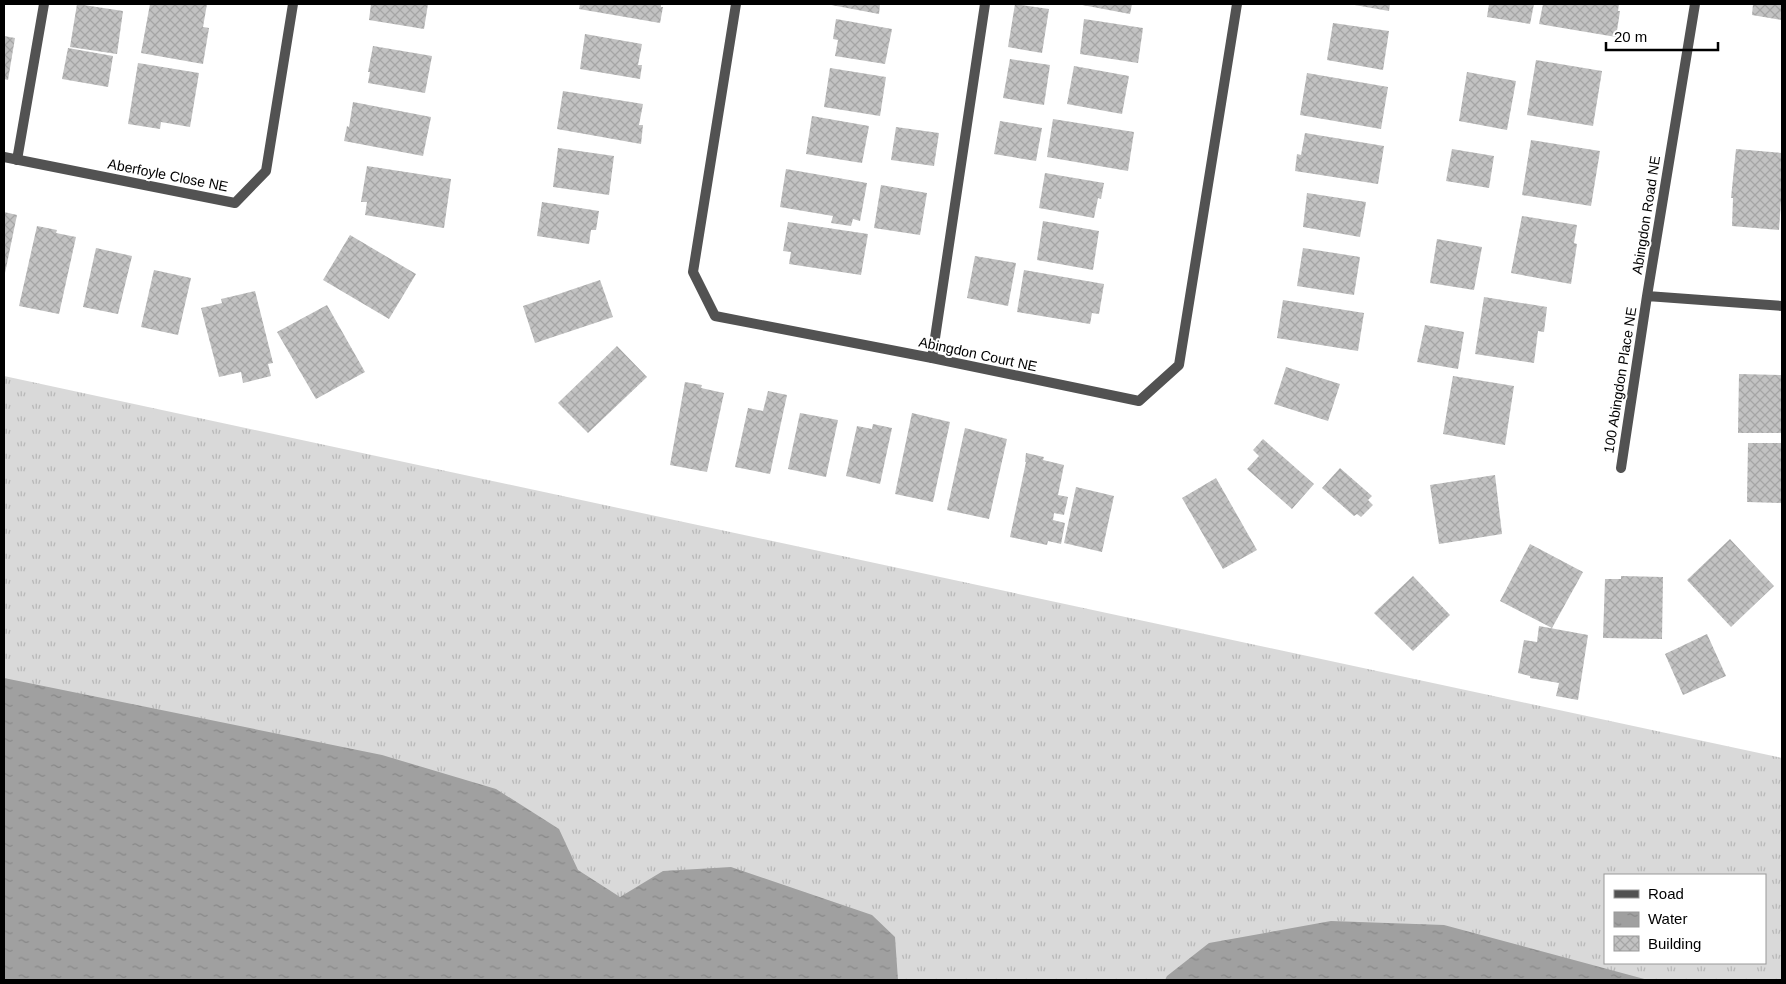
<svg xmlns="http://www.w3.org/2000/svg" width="1786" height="984" font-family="Helvetica,sans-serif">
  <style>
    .grass { fill: url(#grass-tufts); fill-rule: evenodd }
    .water { fill: url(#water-ripples) }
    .building { fill: url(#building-cross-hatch) }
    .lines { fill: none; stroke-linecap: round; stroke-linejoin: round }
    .lane { stroke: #525252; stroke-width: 10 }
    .street { stroke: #525252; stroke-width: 10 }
    .labels { text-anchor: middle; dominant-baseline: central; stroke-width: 4; stroke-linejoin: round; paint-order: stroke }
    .street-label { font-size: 14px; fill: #000; stroke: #fff }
  </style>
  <defs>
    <pattern id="grass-tufts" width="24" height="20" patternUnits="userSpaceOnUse" patternTransform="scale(1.25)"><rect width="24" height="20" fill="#d9d9d9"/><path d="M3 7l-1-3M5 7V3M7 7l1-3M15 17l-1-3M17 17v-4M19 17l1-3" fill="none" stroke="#b8b8b8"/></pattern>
    <pattern id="water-ripples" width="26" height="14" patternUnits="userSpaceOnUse" patternTransform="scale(1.25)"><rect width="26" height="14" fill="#a0a0a0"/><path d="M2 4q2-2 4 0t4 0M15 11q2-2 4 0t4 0" fill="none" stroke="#888"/></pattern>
    <pattern id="building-cross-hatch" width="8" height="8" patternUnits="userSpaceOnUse" patternTransform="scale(1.25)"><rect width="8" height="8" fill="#c2c2c2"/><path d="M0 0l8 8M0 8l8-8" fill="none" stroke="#a5a5a5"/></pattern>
  </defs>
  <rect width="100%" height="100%" fill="#fff"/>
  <path class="grass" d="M 4,376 L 1782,758 L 1782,980 L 4,980 ZM 1605,875 L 1765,875 L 1765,963 L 1605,963 Z"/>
  <path class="water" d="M 4,678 L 382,755 L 496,789 L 559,829 L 578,870 L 620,897 L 663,871 L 731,867 L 872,915 L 895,937 L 898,980 L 4,980 Z
    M 1331,921 L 1444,925 L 1648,980 L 1165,980 L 1167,976 L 1209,943 Z"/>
  <path class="building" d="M 77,4 L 123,11 L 117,54 L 70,47 Z
    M 150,4 L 207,4 L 203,27 L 209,28 L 203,64 L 141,53 Z
    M 371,4 L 428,4 L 424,29 L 369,20 Z
    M 580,4 L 661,4 L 661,7 L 663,7 L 660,23 L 579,9 Z
    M 826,4 L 880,4 L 879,14 Z
    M 1015,4 L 1049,9 L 1042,53 L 1008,47 Z
    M 1077,4 L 1132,4 L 1130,14 Z
    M 1349,4 L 1390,4 L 1389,11 Z
    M 1489,4 L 1534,4 L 1530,24 L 1487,17 Z
    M 1543,4 L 1619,4 L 1618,11 L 1620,11 L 1616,37 L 1539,24 Z
    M 1753,4 L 1782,4 L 1782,20 L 1752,15 Z
    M 836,19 L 892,29 L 885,64 L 835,56 L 838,40 L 833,39 Z
    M 1084,19 L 1143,28 L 1138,63 L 1080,54 Z
    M 1333,23 L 1389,31 L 1383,70 L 1327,60 Z
    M 585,34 L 642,44 L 638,65 L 642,65 L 640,79 L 580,69 Z
    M 4,36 L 15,38 L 8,80 L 4,79 Z
    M 373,46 L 432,56 L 425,93 L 368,83 L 370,72 L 368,72 Z
    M 68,48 L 113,56 L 108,87 L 62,79 Z
    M 1010,59 L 1050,65 L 1044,105 L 1003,98 Z
    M 1536,60 L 1602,71 L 1593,126 L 1527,115 Z
    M 138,63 L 199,73 L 190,127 L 161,122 L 160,129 L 128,124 Z
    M 1074,66 L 1129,76 L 1122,114 L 1067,104 Z
    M 830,68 L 886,77 L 880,116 L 824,107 Z
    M 1467,72 L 1516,81 L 1507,130 L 1459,121 Z
    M 1307,73 L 1388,87 L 1381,129 L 1300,115 Z
    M 563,91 L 643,104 L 639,125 L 643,125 L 641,144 L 557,129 Z
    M 353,102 L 431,117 L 423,156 L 344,141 L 347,126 L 349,127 Z
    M 812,116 L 869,126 L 862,163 L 806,154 Z
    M 1053,119 L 1134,132 L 1128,171 L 1047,157 Z
    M 1000,121 L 1042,128 L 1036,161 L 994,154 Z
    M 896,127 L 939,133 L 934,166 L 891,160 Z
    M 1305,133 L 1384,146 L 1378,184 L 1295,171 L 1297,154 L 1301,155 Z
    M 1531,140 L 1600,151 L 1591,206 L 1522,195 Z
    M 558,148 L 614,156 L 609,195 L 553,187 Z
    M 1452,149 L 1494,156 L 1489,188 L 1446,181 Z
    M 1736,149 L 1782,153 L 1782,186 L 1779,230 L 1732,226 L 1733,198 L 1731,198 Z
    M 367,166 L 451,179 L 444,228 L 365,215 L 367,202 L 361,202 Z
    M 786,169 L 867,183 L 860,221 L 853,219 L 851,226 L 831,223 L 833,216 L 780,207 Z
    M 1045,173 L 1104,183 L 1101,199 L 1098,198 L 1094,218 L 1039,208 Z
    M 881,185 L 927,193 L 920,235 L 874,228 Z
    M 1307,193 L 1366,202 L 1360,237 L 1303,227 Z
    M 542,202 L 599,211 L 596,230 L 591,230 L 589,244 L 537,236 Z
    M 4,212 L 17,215 L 5,273 L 4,272 Z
    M 1522,216 L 1577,225 L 1574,243 L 1577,244 L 1571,284 L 1511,273 Z
    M 1043,221 L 1099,231 L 1093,270 L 1037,260 Z
    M 788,222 L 868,234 L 861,275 L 789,264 L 791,252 L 783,251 Z
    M 37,226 L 57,230 L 56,233 L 76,237 L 59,314 L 19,306 Z
    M 350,235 L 416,274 L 389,319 L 323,280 Z
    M 1437,239 L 1482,247 L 1474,290 L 1430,283 Z
    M 96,248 L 132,256 L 118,314 L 83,307 Z
    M 1303,248 L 1360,257 L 1354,295 L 1297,286 Z
    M 975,256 L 1016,263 L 1008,306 L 967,298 Z
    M 154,270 L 191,278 L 178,335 L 141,327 Z
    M 1024,270 L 1104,284 L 1099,314 L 1092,313 L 1090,324 L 1017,312 Z
    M 600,280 L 613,317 L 535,343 L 523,306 Z
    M 255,291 L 273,363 L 268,364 L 271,376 L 243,383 L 241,372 L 219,377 L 201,308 L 222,303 L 221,299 Z
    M 1484,297 L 1547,307 L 1544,332 L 1538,331 L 1534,363 L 1475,354 Z
    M 1283,300 L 1364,313 L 1358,351 L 1277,338 Z
    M 327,305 L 365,372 L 316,399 L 277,332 Z
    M 1425,325 L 1464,332 L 1458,369 L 1417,362 Z
    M 617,346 L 647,377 L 588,433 L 558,403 Z
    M 1286,367 L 1340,384 L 1328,421 L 1274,404 Z
    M 1739,374 L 1782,375 L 1782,433 L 1738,433 Z
    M 1453,376 L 1514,386 L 1505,445 L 1443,434 Z
    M 685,382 L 702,385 L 701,388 L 724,393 L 707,472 L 670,465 Z
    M 768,391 L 787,395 L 770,474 L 735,467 L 748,408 L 763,411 Z
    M 800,413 L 838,420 L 826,477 L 788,469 Z
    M 912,413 L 950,422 L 933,502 L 895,494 Z
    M 873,424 L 892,428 L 880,484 L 846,476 L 857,426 L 872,429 Z
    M 965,428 L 1007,439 L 989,519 L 947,510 Z
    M 1263,439 L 1314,484 L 1292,509 L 1247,469 L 1259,456 L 1253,450 Z
    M 1748,443 L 1782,443 L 1782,503 L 1747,502 Z
    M 1026,453 L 1044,457 L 1043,460 L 1064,465 L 1058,495 L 1068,497 L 1064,515 L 1054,513 L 1053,520 L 1065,523 L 1061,544 L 1048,541 L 1047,545 L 1010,537 L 1026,462 L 1025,462 Z
    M 1340,468 L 1372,496 L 1368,500 L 1373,505 L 1361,517 L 1357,514 L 1354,516 L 1322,488 Z
    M 1495,475 L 1502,534 L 1439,544 L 1430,485 Z
    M 1216,478 L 1257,550 L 1223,569 L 1182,498 Z
    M 1076,487 L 1114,496 L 1102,552 L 1064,543 Z
    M 1730,539 L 1774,586 L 1731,627 L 1687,580 Z
    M 1530,544 L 1583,572 L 1552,628 L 1500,601 Z
    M 1413,576 L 1450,615 L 1413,651 L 1374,613 Z
    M 1621,576 L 1663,577 L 1662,639 L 1603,638 L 1605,579 L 1621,579 Z
    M 1539,626 L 1588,635 L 1578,700 L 1556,696 L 1559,683 L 1530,678 L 1530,676 L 1518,673 L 1524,640 L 1537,642 Z
    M 1707,634 L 1726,676 L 1683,695 L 1665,654 Z"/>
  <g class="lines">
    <path class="lane" d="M 17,160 L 44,4
      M 932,358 L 985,4"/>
    <path class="street" d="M 736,4 L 693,272 L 715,316 L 932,358 L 1139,401 L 1179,365 L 1237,4
      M 1695,4 L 1647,296 L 1782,306
      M 4,157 L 235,203 L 266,171 L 293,4
      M 1621,468 L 1647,296"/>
  </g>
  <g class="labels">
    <g class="street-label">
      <text transform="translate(168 175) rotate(11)">Aberfoyle Close NE</text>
      <text transform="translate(1646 215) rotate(-81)">Abingdon Road NE</text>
      <text transform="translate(978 354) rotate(12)">Abingdon Court NE</text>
      <text transform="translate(1620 380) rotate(-81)">100 Abingdon Place NE</text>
    </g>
  </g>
  <rect width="1786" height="984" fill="none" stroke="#000000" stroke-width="10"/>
  <rect x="1604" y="874" width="162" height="90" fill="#ffffff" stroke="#999999"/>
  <rect x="1614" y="890" width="25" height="8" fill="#525252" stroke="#999999"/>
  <text x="1648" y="899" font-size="15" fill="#000000">Road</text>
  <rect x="1614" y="912" width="25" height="15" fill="url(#water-ripples)" stroke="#999999"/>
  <text x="1648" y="924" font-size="15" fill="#000000">Water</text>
  <rect x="1614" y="936" width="25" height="15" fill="url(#building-cross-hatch)" stroke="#999999"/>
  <text x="1648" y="949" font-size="15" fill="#000000">Building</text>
  <path d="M1606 42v8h112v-8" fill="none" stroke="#000000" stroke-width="2.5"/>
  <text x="1614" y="42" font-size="15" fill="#000000" stroke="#ffffff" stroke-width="4" paint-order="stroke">20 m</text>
</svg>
